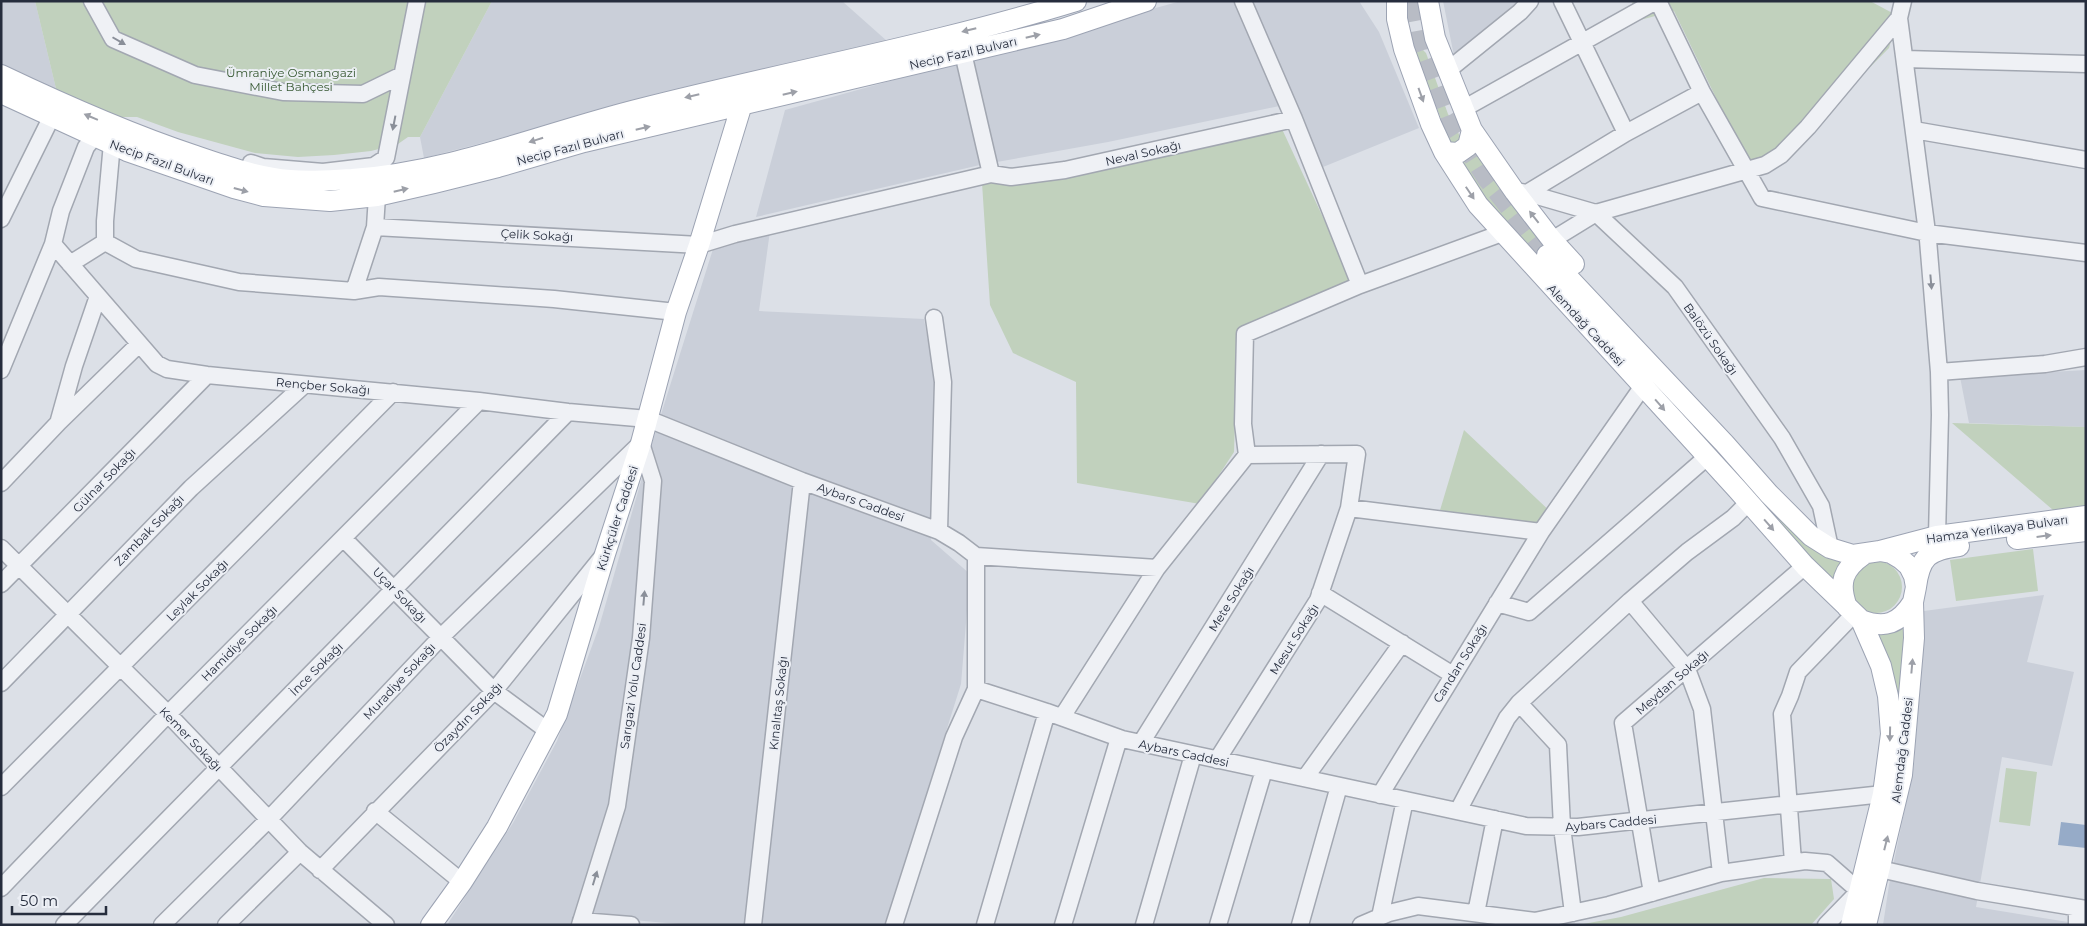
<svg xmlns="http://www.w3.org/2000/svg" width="2087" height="926" font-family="Montserrat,sans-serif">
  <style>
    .built { fill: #cacfd9 }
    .green { fill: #c1d1bd }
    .water { fill: #96abc8 }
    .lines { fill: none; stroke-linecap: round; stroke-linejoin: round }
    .major-tunnel { stroke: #b8bcc5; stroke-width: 20; stroke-dasharray: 20 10; stroke-linecap: butt }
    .minor-casing { stroke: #a2a7b1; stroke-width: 19 }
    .major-casing { stroke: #9ca3b3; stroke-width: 22 }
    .minor { stroke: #eff1f5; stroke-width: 16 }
    .major { stroke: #fff; stroke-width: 20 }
    .oneway { fill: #9da0a8 }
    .oneway2 { fill: #8a8f99 }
    .labels { text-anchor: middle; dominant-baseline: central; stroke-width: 4; stroke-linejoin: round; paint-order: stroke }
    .street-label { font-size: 12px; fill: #262d3d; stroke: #eceff5 }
    .park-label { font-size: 12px; fill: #385933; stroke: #eceff5 }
  </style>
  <rect width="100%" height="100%" fill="#dce0e7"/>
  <path class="built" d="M 1,1 L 35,1 L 58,97 L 1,72 Z
    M 492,1 L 842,1 L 887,41 L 699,87 L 424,158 L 420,137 Z
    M 1181,1 L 1359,1 L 1379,32 L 1419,128 L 1323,167 L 1294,103 L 1108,142 L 980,165 L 756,217 L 785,110 Z
    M 1443,1 L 1535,1 L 1455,61 Z
    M 770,231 L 759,311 L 924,319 L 937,390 L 931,540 L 970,574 L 961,684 L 885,925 L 690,925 L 598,917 L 595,925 L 447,925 L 513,823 L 557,741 L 599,627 L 652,443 L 713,249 Z
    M 2086,370 L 2086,427 L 1969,423 L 1960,377 Z
    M 2044,595 L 2027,662 L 2074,672 L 2052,766 L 2002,757 L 1976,907 L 2068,922 L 2068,925 L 1883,925 L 1889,885 L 1914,765 L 1924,611 Z"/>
  <path class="green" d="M 35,1 L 492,1 L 420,137 L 408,137 L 398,144 L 371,151 L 334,155 L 298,157 L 255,153 L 178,132 L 137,117 L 112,117 L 58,97 Z
    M 1633,1 L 1870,1 L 1898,16 L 1889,48 L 1790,148 L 1749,166 L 1674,11 L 1625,24 Z
    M 1423,50 L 1426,53 L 1448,114 L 1461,138 L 1457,144 L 1452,144 L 1449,139 L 1416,56 L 1417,52 Z
    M 1282,129 L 1352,280 L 1238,331 L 1234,452 L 1200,504 L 1077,483 L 1076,382 L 1013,353 L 990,305 L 982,183 Z
    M 1475,152 L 1505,197 L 1552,251 L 1540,261 L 1457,165 Z
    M 1952,423 L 2086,427 L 2086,506 L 2053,510 Z
    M 1464,430 L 1555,516 L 1547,532 L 1438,517 Z
    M 1779,514 L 1847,562 L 1837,591 L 1773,515 Z
    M 2033,549 L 2038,591 L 1956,601 L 1950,560 Z
    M1850 587a26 26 0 1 1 52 0a26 26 0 1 1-52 0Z
    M 1908,616 L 1901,712 L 1869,629 Z
    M 2006,768 L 2037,772 L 2030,826 L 1999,822 Z
    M 1764,878 L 1831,879 L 1834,899 L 1811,925 L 1578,925 L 1621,917 Z"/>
  <path class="water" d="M 2061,822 L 2086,825 L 2086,848 L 2058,845 Z"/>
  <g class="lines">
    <path class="major-tunnel" d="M 1414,1 L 1423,50 L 1448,116 L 1486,177 L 1547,255"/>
    <defs>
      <path id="minor" d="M 92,1 L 113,39 L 195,75 L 283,92 L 363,94 L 402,75
        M 1243,1 L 1294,119 L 1360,285 L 1502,233
        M 1562,1 L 1626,133
        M 1658,1 L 1702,92 L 1762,198 L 1927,233 L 2086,253
        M 1903,1 L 1899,18 L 1928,240 L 1939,372 L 1940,415 L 1937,536
        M 963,53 L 991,174
        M 1905,59 L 2086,64
        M 1447,71 L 1520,12 L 1530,1
        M 1463,109 L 1656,1
        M 1914,130 L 2086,160
        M 114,134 L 112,143 L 105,221 L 105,242 L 136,259 L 239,282 L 354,291 L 379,287 L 554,299 L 676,312
        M 251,163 L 263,167 L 323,172 L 374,166 L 386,158 L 417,1
        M 1521,192 L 1527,193 L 1626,133 L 1702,92
        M 1527,193 L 1596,213 L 1675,287 L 1782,438 L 1821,506 L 1830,548
        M 1,219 L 52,116
        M 375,227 L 699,245 L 735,234 L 991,174 L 1011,177 L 1065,170 L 1294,119
        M 1552,240 L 1596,213 L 1765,165 L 1781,155 L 1808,127 L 1899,18
        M 53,244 L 157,364 L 167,369 L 207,375 L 479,401 L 568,412 L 648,419 L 802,481 L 939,531 L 959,543 L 976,556 L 976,689 L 1047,712 L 1122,739 L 1526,826 L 1578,827 L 1883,794
        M 70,264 L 105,242
        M 354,291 L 375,227 L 377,196
        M 934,318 L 943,382 L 939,531
        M 1,370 L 53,244 L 61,211 L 86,147 L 95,136
        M 1939,372 L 2045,364 L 2086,357
        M 59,420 L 74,366 L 98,296
        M 1247,455 L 1357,454 L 1349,508 L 1541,532 L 1643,386
        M 1,483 L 59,422 L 139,344
        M 343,538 L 494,691 L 548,731
        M 1,548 L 168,714 L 300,852 L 386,925
        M 976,556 L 1157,568 L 1247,455 L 1243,424 L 1245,334 L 1360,285
        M 1,584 L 207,375
        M 1320,593 L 1453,675
        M 1630,601 L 1687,552 L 1733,518 L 1749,502
        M 1497,603 L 1529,612 L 1707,457
        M 1,683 L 191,488 L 304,385
        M 1519,703 L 1558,745 L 1562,827 L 1573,913
        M 1062,717 L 1157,568
        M 1141,743 L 1321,454
        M 1217,760 L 1318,600 L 1349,508
        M 1305,778 L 1402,643
        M 1,787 L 393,392
        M 1380,795 L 1541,532
        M 375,811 L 462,882
        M 1458,811 L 1507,718 L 1519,703 L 1630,601 L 1687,669 L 1702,709 L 1721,873
        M 1793,862 L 1782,714 L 1790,696 L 1798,672 L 1854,614
        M 1880,869 L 1977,891 L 2086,909
        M 320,870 L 494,691 L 603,556
        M 1,888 L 168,714 L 479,401
        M 1652,893 L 1623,723 L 1805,566
        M 1476,913 L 1495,819
        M 1380,917 L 1405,800
        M 581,921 L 631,925
        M 64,925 L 568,412
        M 162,925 L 269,819 L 441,637 L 641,443 L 653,481 L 641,638 L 617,806 L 580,925
        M 226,925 L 300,852
        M 753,925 L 802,481
        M 894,925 L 954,737 L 976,689
        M 985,925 L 1047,712
        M 1063,925 L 1119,738
        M 1144,925 L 1193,755
        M 1218,925 L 1264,770
        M 1300,925 L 1339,786
        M 1361,925 L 1389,913 L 1418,906 L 1535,921 L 1609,905 L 1721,873 L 1805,861 L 1827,863 L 1859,891 L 1826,925
        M 2077,925 L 2077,908"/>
      <path id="major" d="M 1397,1 L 1397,19 L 1404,49 L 1431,124 L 1444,152 L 1478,205 L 1737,489 L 1805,566 L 1861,620 L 1881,666 L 1888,696 L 1891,734 L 1883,794 L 1851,925
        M 1428,1 L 1435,38 L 1472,130 L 1515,192 L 1552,240 L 1574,264
        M 1,75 C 64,105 127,133 193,155 C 225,166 256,177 290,180 C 311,182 331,180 352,179 C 452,172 544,133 640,109 C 785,72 933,45 1076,1
        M 1,93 L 127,151 L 234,188 L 264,196 L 330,201 L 377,196 L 434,183 L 498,167 L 584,142 L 1063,29 L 1146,1
        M 1444,152 L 1458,153 L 1468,146 L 1472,130
        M 1547,255 L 1725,444 L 1769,494 L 1811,536 L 1830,548 L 1853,555 L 1880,551 L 1891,553 L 1901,559 L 1909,566 L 1914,576 L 1916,587 L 1913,602 L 1914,638 L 1902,775 L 1866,925
        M 2017,539 L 2086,531
        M 1880,551 L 1937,536 L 2086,516
        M 1916,587 C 1920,557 1928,550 1959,546
        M 1847,607 C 1838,583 1843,569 1863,555
        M 1861,620 C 1885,629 1899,624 1913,602
        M 431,925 L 462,882 L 497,827 L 557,714 L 605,554 L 641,443 L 676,312 L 699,245 L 742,104 L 741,95"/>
    </defs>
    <use href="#minor" class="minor-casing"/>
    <use href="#major" class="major-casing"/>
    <use href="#minor" class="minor"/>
    <use href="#major" class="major"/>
  </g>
  <defs><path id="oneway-solid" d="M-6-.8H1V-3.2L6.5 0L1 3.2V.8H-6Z" transform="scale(1.25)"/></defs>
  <g class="oneway">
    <use href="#oneway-solid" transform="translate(969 30) rotate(166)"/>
    <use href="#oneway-solid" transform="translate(1033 36) rotate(-13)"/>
    <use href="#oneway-solid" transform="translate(790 93) rotate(-13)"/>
    <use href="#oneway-solid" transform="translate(1421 95) rotate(70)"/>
    <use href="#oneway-solid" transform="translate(692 96) rotate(167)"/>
    <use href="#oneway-solid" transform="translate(91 117) rotate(-157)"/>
    <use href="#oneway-solid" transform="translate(643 128) rotate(-13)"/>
    <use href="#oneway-solid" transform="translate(536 140) rotate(162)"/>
    <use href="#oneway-solid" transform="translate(241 190) rotate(15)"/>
    <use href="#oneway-solid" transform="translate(401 190) rotate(-13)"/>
    <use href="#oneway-solid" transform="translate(1470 193) rotate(56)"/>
    <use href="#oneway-solid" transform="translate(1534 217) rotate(-128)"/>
    <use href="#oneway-solid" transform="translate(1660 405) rotate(49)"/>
    <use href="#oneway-solid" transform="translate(1769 525) rotate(49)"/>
    <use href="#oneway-solid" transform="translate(2044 536) rotate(-7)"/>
    <use href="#oneway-solid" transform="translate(1912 666) rotate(-85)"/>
    <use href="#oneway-solid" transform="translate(1890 734) rotate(91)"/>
    <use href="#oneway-solid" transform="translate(1886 843) rotate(-76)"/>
  </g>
  <g class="oneway2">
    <use href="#oneway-solid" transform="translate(119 41) rotate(30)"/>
    <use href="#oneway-solid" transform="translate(394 123) rotate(101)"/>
    <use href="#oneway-solid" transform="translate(1931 282) rotate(85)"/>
    <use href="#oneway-solid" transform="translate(644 598) rotate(-85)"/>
    <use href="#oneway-solid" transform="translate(595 878) rotate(-73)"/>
  </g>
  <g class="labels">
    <g class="street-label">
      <text transform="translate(963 53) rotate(-13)">Necip Fazıl Bulvarı</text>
      <text transform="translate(570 147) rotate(-15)">Necip Fazıl Bulvarı</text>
      <text transform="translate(1143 153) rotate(-13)">Neval Sokağı</text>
      <text transform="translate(162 162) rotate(20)">Necip Fazıl Bulvarı</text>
      <text transform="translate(537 235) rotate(3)">Çelik Sokağı</text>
      <text transform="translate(1586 325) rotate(47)">Alemdağ Caddesi</text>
      <text transform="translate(1711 339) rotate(55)">Balözü Sokağı</text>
      <text transform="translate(323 386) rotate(5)">Rençber Sokağı</text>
      <text transform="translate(104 480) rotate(-46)">Gülnar Sokağı</text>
      <text transform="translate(861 502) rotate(20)">Aybars Caddesi</text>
      <text transform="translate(617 518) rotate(-72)">Kürkçüler Caddesi</text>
      <text transform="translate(1997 529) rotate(-8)">Hamza Yerlikaya Bulvarı</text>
      <text transform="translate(149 530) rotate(-46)">Zambak Sokağı</text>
      <text transform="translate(197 590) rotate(-45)">Leylak Sokağı</text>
      <text transform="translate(400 595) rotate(46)">Uçar Sokağı</text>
      <text transform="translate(1231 599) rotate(-58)">Mete Sokağı</text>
      <text transform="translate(1294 639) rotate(-58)">Mesut Sokağı</text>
      <text transform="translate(239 643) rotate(-45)">Hamidiye Sokağı</text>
      <text transform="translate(1460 663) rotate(-58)">Candan Sokağı</text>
      <text transform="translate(316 669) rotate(-45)">İnce Sokağı</text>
      <text transform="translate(399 681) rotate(-47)">Muradiye Sokağı</text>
      <text transform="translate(1672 682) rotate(-41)">Meydan Sokağı</text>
      <text transform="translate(633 686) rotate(-82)">Sarıgazi Yolu Caddesi</text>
      <text transform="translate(778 703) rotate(-84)">Kınalıtaş Sokağı</text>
      <text transform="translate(468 717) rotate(-46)">Özaydın Sokağı</text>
      <text transform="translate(191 739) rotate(46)">Kemer Sokağı</text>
      <text transform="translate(1902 750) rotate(-83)">Alemdağ Caddesi</text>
      <text transform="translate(1184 753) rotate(12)">Aybars Caddesi</text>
      <text transform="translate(1611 823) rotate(-5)">Aybars Caddesi</text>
    </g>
    <g class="park-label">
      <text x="291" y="72">Ümraniye Osmangazi<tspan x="291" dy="14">Millet Bahçesi</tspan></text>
    </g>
  </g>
  <rect width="2087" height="926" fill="none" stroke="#262d3d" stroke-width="5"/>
  <path d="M12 906v8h94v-8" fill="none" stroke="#262d3d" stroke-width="2.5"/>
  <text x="20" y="906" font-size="15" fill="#262d3d" stroke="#eceff5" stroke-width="4" paint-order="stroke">50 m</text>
</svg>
